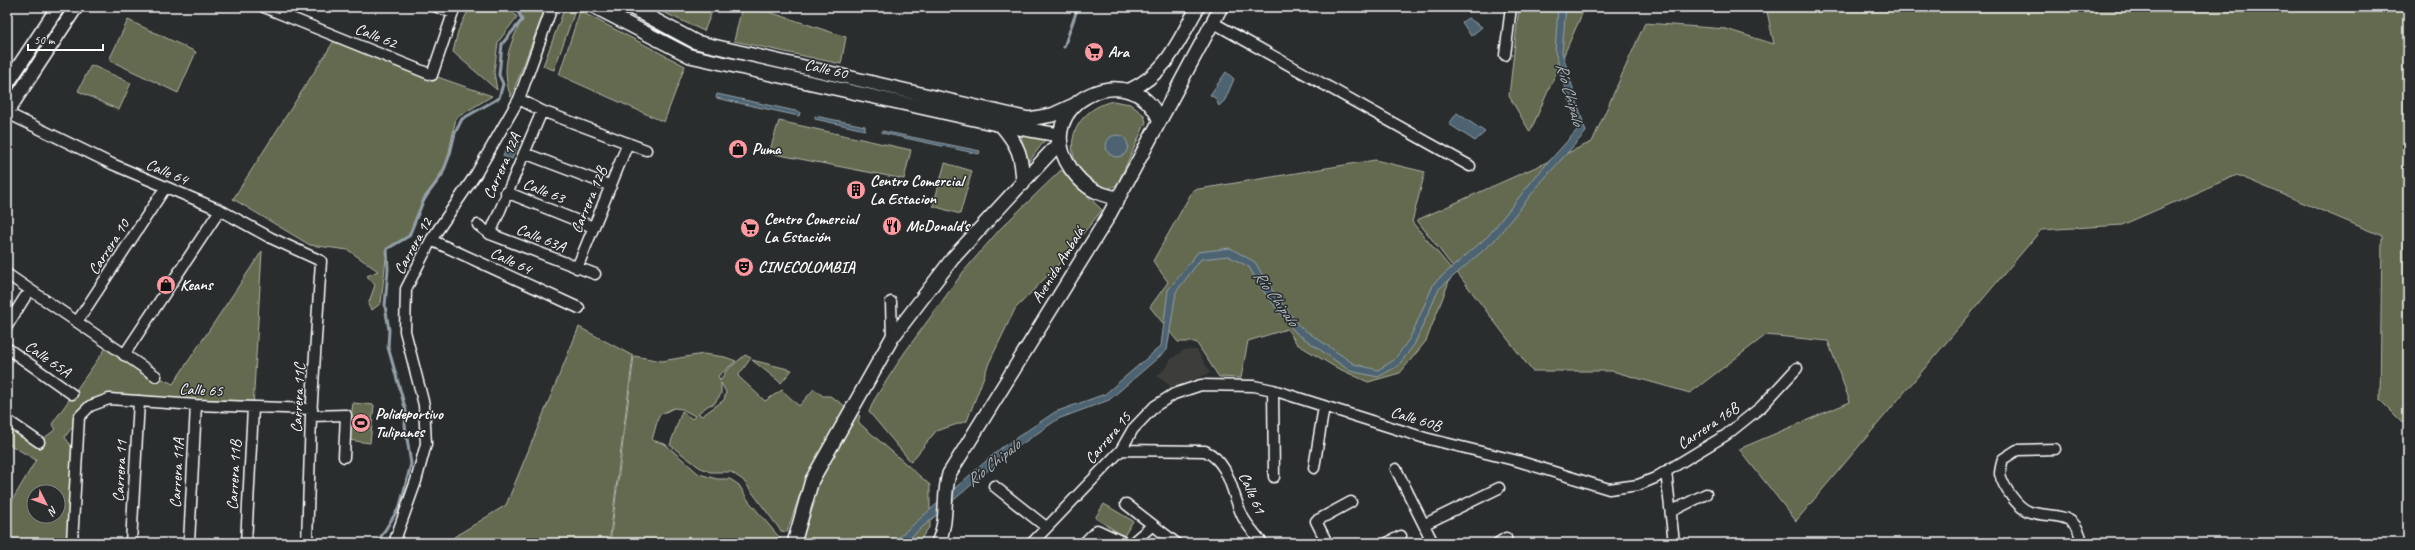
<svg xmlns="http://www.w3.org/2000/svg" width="2415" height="550" font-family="Caveat,sans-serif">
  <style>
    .built { fill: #3e3e3a }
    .green { fill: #636a4f; stroke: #b1b4a7; fill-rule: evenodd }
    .water { fill: #4d6371; stroke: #94a1aa }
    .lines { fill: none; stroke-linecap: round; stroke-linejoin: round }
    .stream { stroke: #94a1aa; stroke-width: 3 }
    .minor-casing { stroke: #fff; stroke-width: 13 }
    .major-casing { stroke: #fff; stroke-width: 16 }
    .minor { stroke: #2a2d2e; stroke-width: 10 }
    .major { stroke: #2a2d2e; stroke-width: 13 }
    .labels { text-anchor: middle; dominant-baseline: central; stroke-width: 3; stroke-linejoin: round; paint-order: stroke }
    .street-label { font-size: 16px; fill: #fff; stroke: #2a2d2e }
    .poi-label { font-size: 16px; font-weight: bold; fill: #fff; stroke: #2a2d2e; text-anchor: start }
    .water-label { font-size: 17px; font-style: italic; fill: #afb9bf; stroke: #2a2d2e }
  </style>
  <rect width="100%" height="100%" fill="#2a2d2e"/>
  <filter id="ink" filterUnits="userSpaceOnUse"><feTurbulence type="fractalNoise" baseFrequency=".025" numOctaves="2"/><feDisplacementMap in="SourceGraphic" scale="8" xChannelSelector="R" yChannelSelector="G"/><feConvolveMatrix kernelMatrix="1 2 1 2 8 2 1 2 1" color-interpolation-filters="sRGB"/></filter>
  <g filter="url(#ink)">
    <path class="built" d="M 1184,350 L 1197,350 L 1210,373 L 1173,388 L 1157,376 L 1166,368 L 1171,359 Z"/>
    <path class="green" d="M 470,7 L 508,7 L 517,17 L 498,42 L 494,72 L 497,90 L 453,52 L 458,31 Z
      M 519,7 L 546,7 L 511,97 C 500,68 509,45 522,20 Z
      M 565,7 L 576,8 L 554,70 L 543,66 Z
      M 652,7 L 714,7 L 704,31 Z
      M 742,7 L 754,7 L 846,37 L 841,64 L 734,41 Z
      M 1519,7 L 1585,7 L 1530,132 L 1509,96 Z
      M 1766,7 L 2408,7 L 2408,428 L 2380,400 L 2382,236 L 2237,175 L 2122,225 L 2041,230 L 1796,521 L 1739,449 L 1850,402 L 1828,341 L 1766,335 L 1690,393 L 1612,371 L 1532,371 L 1417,220 L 1592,142 L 1645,23 L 1726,29 L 1774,44 Z
      M 580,11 L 685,66 L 664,122 L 559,75 Z
      M 128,20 L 196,52 L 178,93 L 109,60 Z
      M 334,41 L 492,96 L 456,118 L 447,162 L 419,211 L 409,236 L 387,249 L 381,303 L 372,310 L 368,305 L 375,285 L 367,276 L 378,271 L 348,250 L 310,245 L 233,199 Z
      M 91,65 L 131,83 L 119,110 L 78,91 Z
      M 1113,101 L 1130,104 L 1144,115 L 1146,122 L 1117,185 L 1107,189 C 1058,172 1062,113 1113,101 Z
      M 779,121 L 911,150 L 904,179 L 769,153 Z
      M 1020,134 L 1045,140 L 1028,163 Z
      M 1375,160 L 1425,172 L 1412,222 L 1453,271 L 1426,341 L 1400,373 L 1368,382 L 1335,367 L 1297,344 L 1287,329 L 1248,341 L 1241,378 L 1219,377 L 1196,342 L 1178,342 L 1150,307 L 1168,282 L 1153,261 L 1193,190 Z
      M 945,163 L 972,171 L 960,214 L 933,206 Z
      M 1061,170 L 1102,210 L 1057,266 L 1015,309 L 989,363 L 967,421 L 936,431 L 911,462 L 869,412 L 874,400 L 905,352 L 964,271 L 1000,229 Z
      M 262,251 L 253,408 L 109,399 L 79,417 L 65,437 L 76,454 L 72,543 L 7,543 L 7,509 L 36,460 L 7,443 L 7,428 L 11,422 L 39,442 L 56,429 L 52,424 L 108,345 L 156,376 L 173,384 ZM 34,492 L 58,492 L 58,516 L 34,516 Z
      M 579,327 L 633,356 L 609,543 L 452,543 L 454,537 L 506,505 Z
      M 703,354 L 725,357 L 736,361 L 718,376 L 720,381 L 726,371 L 745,355 L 751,358 L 738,376 L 765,401 L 782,390 L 799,406 L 814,389 L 823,396 L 830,396 L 860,416 L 858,422 L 930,485 L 930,526 L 918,543 L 801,543 L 815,501 L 810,491 L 806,494 L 801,491 L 787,532 L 781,531 L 743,480 L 731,472 L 710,472 L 699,467 L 670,445 L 682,411 L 692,419 L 695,416 L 682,409 L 674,408 L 659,415 L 652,440 L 665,444 L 699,474 L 717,479 L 730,479 L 739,485 L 748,500 L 784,543 L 610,543 L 634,356 L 662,361 ZM 721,383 L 726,392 L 724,400 L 702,416 L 698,413 L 709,405 L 714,404 L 721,394 Z
      M 752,360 L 792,370 L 781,383 Z
      M 353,403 L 374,405 L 370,443 L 348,440 Z
      M 1104,504 L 1133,521 L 1124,536 L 1095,518 Z"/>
    <path class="water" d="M 1558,7 L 1566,7 L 1562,52 L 1586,132 L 1542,181 L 1494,241 L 1439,289 L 1414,345 L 1398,366 L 1378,377 L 1350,371 L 1295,332 L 1261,288 L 1249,267 L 1228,256 L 1201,259 L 1176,292 L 1167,350 L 1109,400 L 1058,419 L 1006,455 L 904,543 L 892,543 L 1001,448 L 1055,412 L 1105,394 L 1161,346 L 1168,290 L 1198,252 L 1230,248 L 1255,262 L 1267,283 L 1299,326 L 1354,364 L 1378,370 L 1394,360 L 1410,338 L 1434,283 L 1488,236 L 1536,176 L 1578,129 L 1555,52 Z
      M 1468,18 L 1482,27 L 1471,36 L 1462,22 Z
      M 1226,72 L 1234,79 L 1225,100 L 1219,106 L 1215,98 L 1210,95 Z
      M 717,94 L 800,112 L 799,116 L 716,98 Z
      M 1457,113 L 1485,132 L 1475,141 L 1449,124 Z
      M 815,116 L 865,126 L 865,130 L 815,119 Z
      M 882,131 L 980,151 L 979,154 L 882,133 Z
      M1106 146a11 11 0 1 1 22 0a11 11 0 1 1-22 0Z
      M 513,136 L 519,140 L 512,159 L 503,156 Z"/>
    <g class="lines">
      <path class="stream" d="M 1064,47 L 1078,7
        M 377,543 L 400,506 L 411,464 L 405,425 L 406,411 L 388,347 L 389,330 L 385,306 L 388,269 L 387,249 L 409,236 L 424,199 L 442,175 L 450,154 L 455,133 L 462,119 L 499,98 L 503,84 L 499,75 L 502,44 L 522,20 L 516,7"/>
      <defs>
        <path id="minor" d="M 264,7 L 432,75 L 453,13 L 437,7
          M 1212,22 L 1470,166
          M 1505,55 L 1511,7
          M 519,99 L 542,111 L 646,150
          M 7,113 L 112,164 L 220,210 L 271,238 L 321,261 L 311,416 L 307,543
          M 524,153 L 611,186
          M 506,192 L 593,227
          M 478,225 L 490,234 L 595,274
          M 490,234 L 542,111
          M 431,240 L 579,308
          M 577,268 L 628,143
          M 7,274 L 156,376
          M 891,302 L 892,338
          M 77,322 L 165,188
          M 7,326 L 25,297
          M 7,348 L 72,394
          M 124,355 L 220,210
          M 1273,390 L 1274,477
          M 311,416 L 346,415 L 344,457
          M 7,420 L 39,442
          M 2055,449 L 2017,450 L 2003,459 C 2002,463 2000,469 2000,474 C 2003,486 2017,508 2030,512 C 2054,519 2076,509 2082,543
          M 1121,450 L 1205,451 C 1229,462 1231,490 1241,513 C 1245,524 1255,533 1262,543
          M 1314,468 L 1324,406
          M 1396,469 L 1433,543
          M 1666,471 L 1674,543
          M 994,486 L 1046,527
          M 1126,504 L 1176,543
          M 1672,511 L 1706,494
          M 1425,524 L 1499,488
          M 72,543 L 79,417 L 90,406 L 109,399 L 196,405 L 312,409
          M 131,543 L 139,401
          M 189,543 L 196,405
          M 246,543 L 253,408
          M 394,543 L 416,481 L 426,444 L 424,405 L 405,331 L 406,289 L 431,240 L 476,174 L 519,99 L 552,7
          M 1032,543 L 1121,450 L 1133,429 L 1155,406 L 1174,394 L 1201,385 L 1254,386 L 1273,390 L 1425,438 L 1518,461 L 1609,489 L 1638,485 L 1655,478 L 1726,435 L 1761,407 L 1797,368
          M 1084,543 L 1097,530 L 1125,543
          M 1132,543 L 1153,525
          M 1327,543 L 1316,521 L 1351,502
          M 1387,543 L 1401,536
          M 1498,543 L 1506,538"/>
        <path id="major" d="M 595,7 L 690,56 L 1001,125 L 1059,135
          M 631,7 L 696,42 L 1029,119 L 1052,115 L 1074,105
          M 7,84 L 58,7
          M 1130,90 C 1168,72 1178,41 1198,7
          M 7,112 L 76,7
          M 1001,125 C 1019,146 1022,156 1023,184
          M 1119,198 C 1097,195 1084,187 1071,169 C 1027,105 1131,54 1159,119
          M 794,543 L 812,480 L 892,338 L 953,258 L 1059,143
          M 938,543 C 949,519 942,499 949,474 L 1108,217 L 1221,7"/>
      </defs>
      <use href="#minor" class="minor-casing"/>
      <use href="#major" class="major-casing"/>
      <use href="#minor" class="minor"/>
      <use href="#major" class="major"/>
    </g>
  </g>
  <defs>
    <symbol id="supermarket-disc" viewBox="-11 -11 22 22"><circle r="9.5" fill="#ff9aa2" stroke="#2a2d2e"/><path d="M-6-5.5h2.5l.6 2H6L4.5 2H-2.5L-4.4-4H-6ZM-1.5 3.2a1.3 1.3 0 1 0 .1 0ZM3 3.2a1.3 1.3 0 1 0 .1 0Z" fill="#111"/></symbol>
    <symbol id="shop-disc" viewBox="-11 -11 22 22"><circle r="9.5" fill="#ff9aa2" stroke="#2a2d2e"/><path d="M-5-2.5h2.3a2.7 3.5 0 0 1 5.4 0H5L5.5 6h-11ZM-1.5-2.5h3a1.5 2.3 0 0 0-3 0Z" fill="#111"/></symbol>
    <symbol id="building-disc" viewBox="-11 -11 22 22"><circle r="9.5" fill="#ff9aa2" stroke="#2a2d2e"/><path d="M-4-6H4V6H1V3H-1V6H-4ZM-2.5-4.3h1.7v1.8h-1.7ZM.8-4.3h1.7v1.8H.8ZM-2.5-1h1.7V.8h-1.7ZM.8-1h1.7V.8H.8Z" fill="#111"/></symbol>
    <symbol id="restaurant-disc" viewBox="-11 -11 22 22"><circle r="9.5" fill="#ff9aa2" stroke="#2a2d2e"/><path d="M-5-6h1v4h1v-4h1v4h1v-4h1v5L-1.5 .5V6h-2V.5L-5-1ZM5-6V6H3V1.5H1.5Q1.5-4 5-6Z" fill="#111"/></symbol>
    <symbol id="theatre-disc" viewBox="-11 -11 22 22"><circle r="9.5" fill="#ff9aa2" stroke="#2a2d2e"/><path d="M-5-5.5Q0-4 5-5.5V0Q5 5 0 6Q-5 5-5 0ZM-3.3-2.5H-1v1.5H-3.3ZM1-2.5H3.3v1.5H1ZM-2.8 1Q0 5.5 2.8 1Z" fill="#111"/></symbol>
    <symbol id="stadium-disc" viewBox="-11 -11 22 22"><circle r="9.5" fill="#ff9aa2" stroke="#2a2d2e"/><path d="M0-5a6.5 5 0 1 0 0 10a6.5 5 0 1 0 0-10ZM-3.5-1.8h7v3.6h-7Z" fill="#111"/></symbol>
  </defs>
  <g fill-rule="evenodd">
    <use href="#supermarket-disc" x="1083" y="41" width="22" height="22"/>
    <use href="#shop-disc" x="727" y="138" width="22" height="22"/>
    <use href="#building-disc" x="845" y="179" width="22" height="22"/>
    <use href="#restaurant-disc" x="881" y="215" width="22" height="22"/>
    <use href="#supermarket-disc" x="739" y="217" width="22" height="22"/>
    <use href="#theatre-disc" x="733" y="256" width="22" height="22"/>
    <use href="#shop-disc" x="155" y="274" width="22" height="22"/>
    <use href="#stadium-disc" x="350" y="412" width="22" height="22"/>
  </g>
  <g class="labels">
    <g class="street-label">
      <text transform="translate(376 36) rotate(22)">Calle 62</text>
      <text transform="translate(826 69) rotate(13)">Calle 60</text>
      <text transform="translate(502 166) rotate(-66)">Carrera 12A</text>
      <text transform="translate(167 172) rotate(23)">Calle 64</text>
      <text transform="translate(544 191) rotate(22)">Calle 63</text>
      <text transform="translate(589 200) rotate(-67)">Carrera 12B</text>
      <text transform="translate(541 238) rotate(22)">Calle 63A</text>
      <text transform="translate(413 246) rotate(-61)">Carrera 12</text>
      <text transform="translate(109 247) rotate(-57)">Carrera 10</text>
      <text transform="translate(511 261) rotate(25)">Calle 64</text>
      <text transform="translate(1058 265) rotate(-58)">Avenida Ambalá</text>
      <text transform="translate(48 359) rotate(35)">Calle 65A</text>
      <text transform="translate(201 390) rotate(3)">Calle 65</text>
      <text transform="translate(298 398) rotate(-87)">Carrera 11C</text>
      <text transform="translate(1416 419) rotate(17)">Calle 60B</text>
      <text transform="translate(1708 426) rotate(-34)">Carrera 16B</text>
      <text transform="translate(1108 438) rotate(-50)">Carrera 15</text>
      <text transform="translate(120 471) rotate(-87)">Carrera 11</text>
      <text transform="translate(177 473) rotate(-87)">Carrera 11A</text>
      <text transform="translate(234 475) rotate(-87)">Carrera 11B</text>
      <text transform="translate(1252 493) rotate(66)">Calle 61</text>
    </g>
    <g class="poi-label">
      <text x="1108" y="52">Ara</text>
      <text x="752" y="149">Puma</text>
      <text x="870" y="181">Centro Comercial<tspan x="870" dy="18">La Estacion</tspan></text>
      <text x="764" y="219">Centro Comercial<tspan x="764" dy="18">La Estación</tspan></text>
      <text x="906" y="226">McDonald's</text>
      <text x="758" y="267">CINECOLOMBIA</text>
      <text x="180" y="285">Keans</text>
      <text x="375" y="414">Polideportivo<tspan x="375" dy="18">Tulipanes</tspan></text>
    </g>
    <g class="water-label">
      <text transform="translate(1570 94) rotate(74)">Río Chipalo</text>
      <text transform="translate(1276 298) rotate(54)">Río Chipalo</text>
      <text transform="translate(993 463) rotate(-39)">Río Chipalo</text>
    </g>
  </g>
  <rect width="2415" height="550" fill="none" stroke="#2a2d2e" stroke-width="24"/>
  <rect x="12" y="12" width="2391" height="526" fill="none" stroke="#fff" stroke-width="1.5" filter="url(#ink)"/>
  <g transform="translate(46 504) rotate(132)"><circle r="19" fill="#2a2d2e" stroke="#7f8182"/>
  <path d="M0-3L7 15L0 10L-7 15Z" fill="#ff9aa2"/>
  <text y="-6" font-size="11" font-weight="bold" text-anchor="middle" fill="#ffffff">N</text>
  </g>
  <path d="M28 44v6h75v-6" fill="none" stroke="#ffffff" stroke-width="2"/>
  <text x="34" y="44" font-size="12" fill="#ffffff" stroke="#2a2d2e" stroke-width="3" paint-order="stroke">50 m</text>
</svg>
